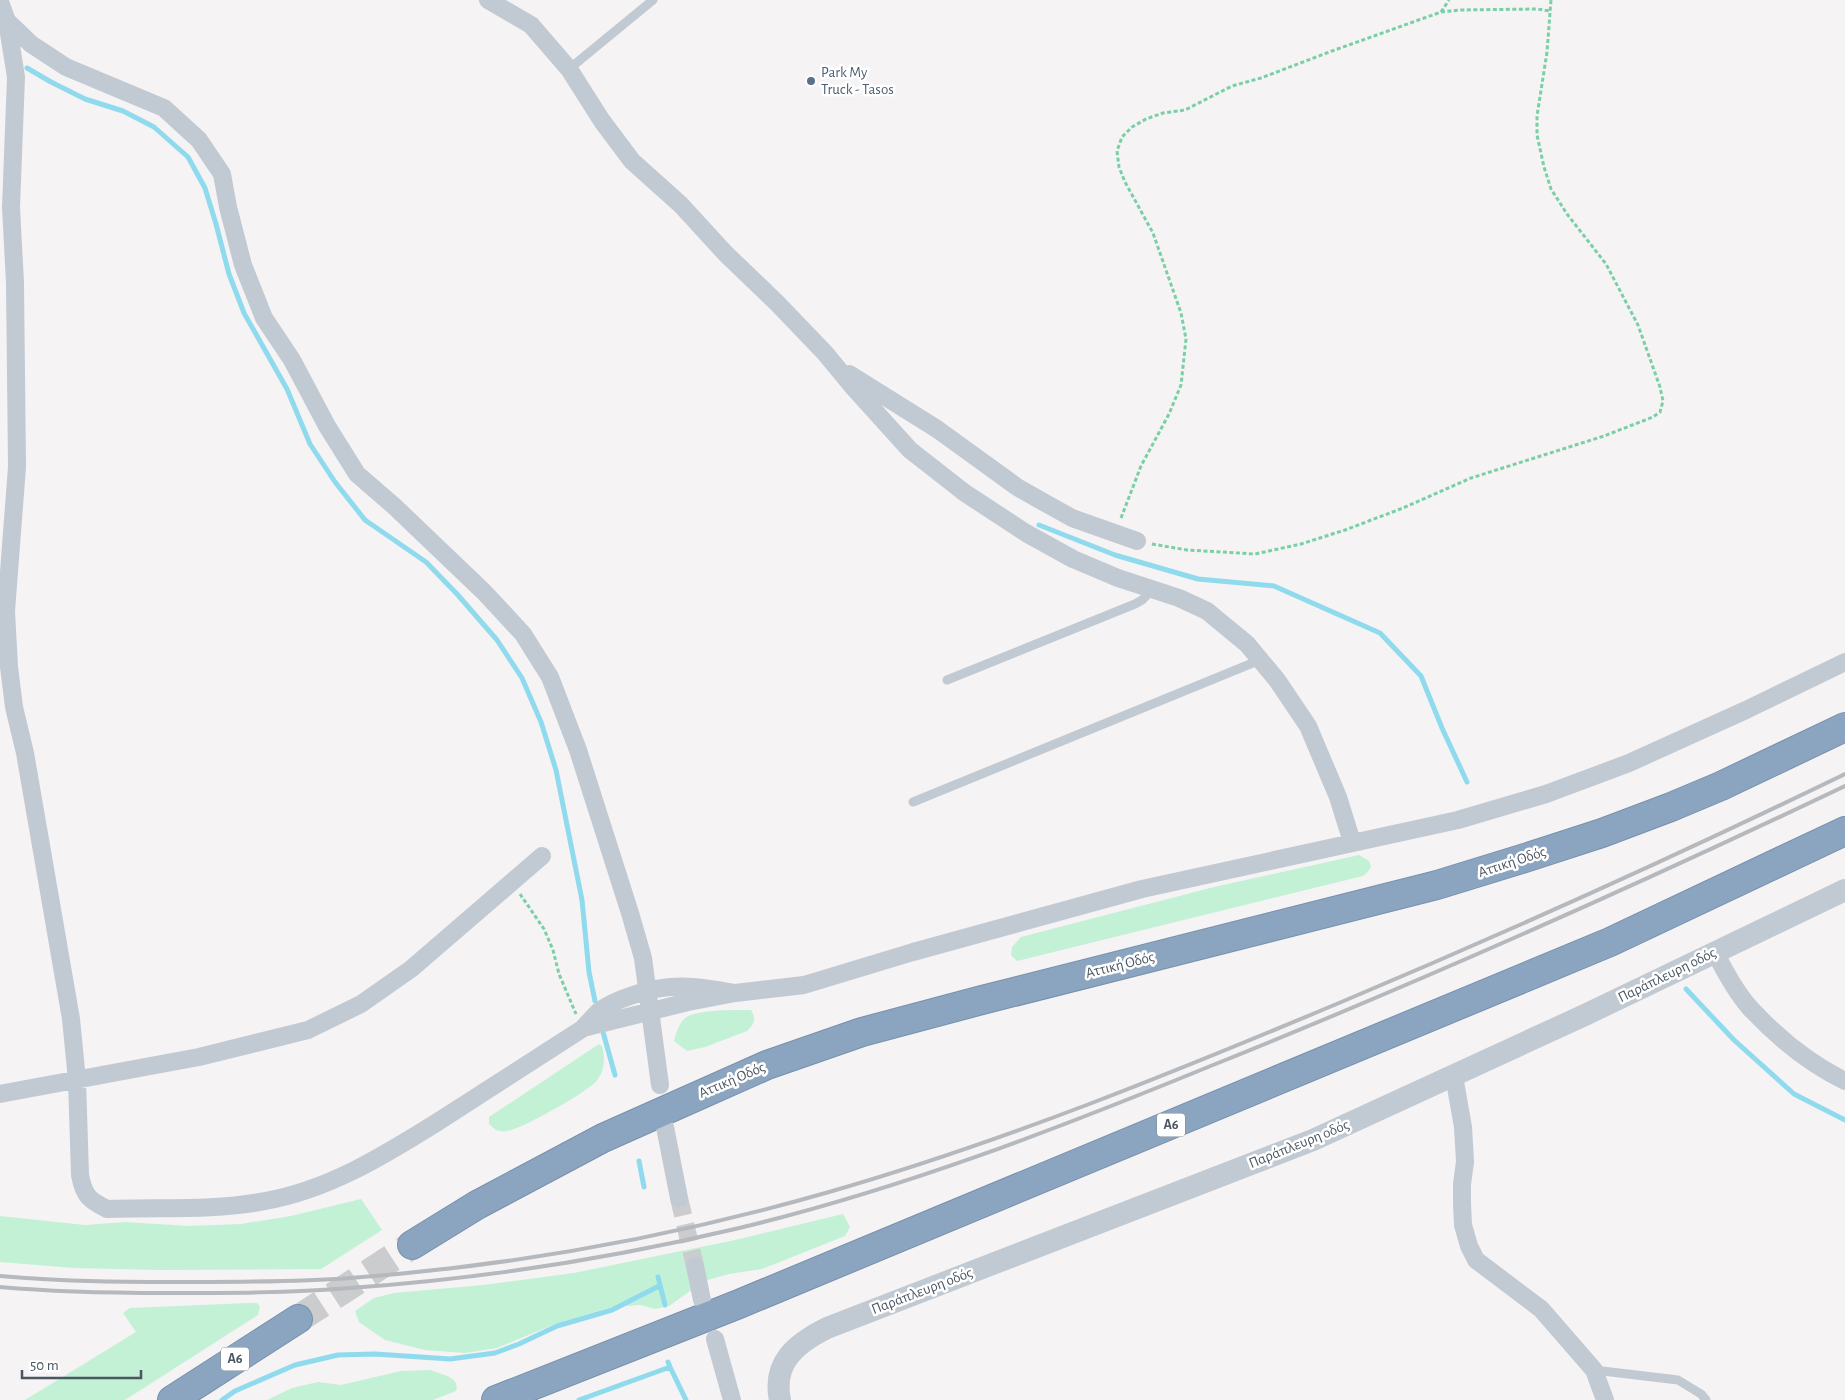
<svg xmlns="http://www.w3.org/2000/svg" width="1845" height="1400" font-family="'Alegreya Sans',sans-serif">
  <style>
    .green { fill: #c3f1d5 }
    .lines { fill: none; stroke-linecap: round; stroke-linejoin: round }
    .stream { stroke: #90daee; stroke-width: 5 }
    .minor-tunnel { stroke: #caccce; stroke-width: 18; stroke-dasharray: 18 9; stroke-linecap: butt }
    .motorway-tunnel { stroke: #caccce; stroke-width: 28; stroke-dasharray: 28 14; stroke-linecap: butt }
    .motorway-casing { stroke: #7690ad; stroke-width: 30 }
    .path { stroke: #7ad0a6; stroke-width: 3; stroke-dasharray: 4 2.5; stroke-linecap: butt }
    .service { stroke: #c1cad2; stroke-width: 9 }
    .minor { stroke: #c1cad2; stroke-width: 18 }
    .tertiary { stroke: #c1cad2; stroke-width: 22 }
    .motorway { stroke: #8ba5c1; stroke-width: 28 }
    .rail { stroke: #b5b8bd; stroke-width: 4 }
    .service-dot { fill: #5c6f8a; stroke: #fff; stroke-width: 2 }
    .labels { text-anchor: middle; dominant-baseline: central; stroke-width: 5; stroke-linejoin: round; paint-order: stroke }
    .shield { fill: #fff; stroke: #808990; stroke-width: 1 }
    .shield-label { font-size: 14px; font-weight: bold; fill: #4a5661 }
    .service-label { font-size: 15px; fill: #4e5e75; stroke: #fff; text-anchor: start }
    .street-label { font-size: 15px; fill: #4a5661; stroke: #fff }
  </style>
  <rect width="100%" height="100%" fill="#f5f3f3"/>
  <path class="green" d="M 1359,855 L 1369,861 L 1371,867 L 1367,873 L 1363,876 L 1017,961 L 1011,955 L 1012,947 L 1021,937 L 1214,887 Z
    M 751,1010 C 756,1018 755,1024 747,1031 L 705,1047 L 687,1051 L 674,1041 C 676,1034 679,1024 684,1019 C 693,1009 737,1010 751,1010 Z
    M 599,1044 L 602,1046 C 605,1057 605,1069 598,1079 C 592,1090 520,1130 507,1131 C 504,1132 499,1131 496,1130 L 489,1124 L 489,1117 Z
    M 361,1199 L 382,1230 L 321,1269 L 159,1270 L 74,1268 L 0,1262 L 0,1216 L 85,1225 L 125,1222 L 189,1226 L 241,1224 L 291,1216 Z
    M 843,1214 L 850,1227 L 845,1236 L 762,1269 L 729,1274 L 704,1281 L 669,1306 L 655,1309 L 640,1305 L 612,1307 L 555,1324 L 497,1348 L 465,1353 L 425,1350 L 385,1340 L 359,1322 L 355,1311 L 374,1298 L 394,1293 L 483,1285 L 574,1273 L 735,1240 Z
    M 249,1303 L 257,1303 L 260,1306 L 258,1315 L 125,1400 L 25,1400 L 136,1332 L 123,1313 L 130,1308 Z
    M 430,1370 C 440,1374 461,1377 456,1391 L 433,1400 L 267,1400 L 292,1388 L 318,1382 L 341,1385 L 401,1371 Z"/>
  <g class="lines">
    <path class="stream" d="M 27,68 L 51,82 L 85,99 L 123,111 L 154,127 L 188,157 L 205,188 L 216,224 L 229,274 L 244,313 L 287,389 L 310,444 L 335,482 L 365,520 L 426,562 L 457,594 L 497,640 L 522,678 L 541,722 L 556,770 L 582,900 L 589,972 L 595,1001
      M 1039,525 L 1115,555 L 1198,579 L 1274,586 L 1380,633 L 1421,676 L 1442,728 L 1467,782
      M 1686,989 L 1734,1040 L 1794,1094 L 1845,1120
      M 603,1032 L 615,1075
      M 639,1161 L 644,1187
      M 658,1277 L 665,1305
      M 670,1367 L 686,1400
      M 222,1400 L 235,1391 L 295,1365 L 338,1355 L 375,1354 L 450,1359 L 495,1353 L 519,1344 L 557,1326 L 612,1310 L 659,1286
      M 579,1400 L 670,1367 L 668,1362"/>
    <path class="minor-tunnel" d="M 679,1198 L 695,1266"/>
    <path class="motorway-tunnel" d="M 298,1319 L 412,1245"/>
    <defs>
      <path id="motorway" d="M 412,1245 L 477,1205 L 603,1138 L 767,1065 L 862,1032 L 982,1000 L 1437,885 L 1528,857 L 1602,833 L 1671,807 L 1721,786 L 1845,727
        M 172,1400 L 298,1319
        M 496,1400 L 739,1304 L 1610,942 L 1845,831"/>
    </defs>
    <use href="#motorway" class="motorway-casing"/>
    <path class="path" d="M 1441,12 L 1449,0
      M 1121,518 L 1141,466 L 1169,414 L 1181,385 L 1186,339 L 1181,313 L 1153,233 L 1125,182 L 1119,167 L 1117,151 L 1122,137 L 1132,127 L 1146,119 L 1163,113 L 1185,110 L 1232,86 L 1261,78 L 1332,51 L 1441,12 L 1460,10 L 1537,9 L 1550,11
      M 1152,544 L 1187,550 L 1255,554 L 1301,544 L 1345,530 L 1403,508 L 1471,478 L 1604,436 L 1653,417 L 1660,412 L 1663,401 L 1660,387 L 1638,325 L 1606,264 L 1567,214 L 1551,189 L 1544,167 L 1537,135 L 1537,116 L 1547,52 L 1551,0
      M 520,894 L 544,929 L 553,950 L 559,974 L 576,1014"/>
    <path class="service" d="M 569,69 L 653,0
      M 947,680 L 1135,604 L 1142,600 L 1153,589
      M 913,802 L 1260,660
      M 1594,1370 L 1678,1380 L 1701,1394 L 1706,1400"/>
    <path class="minor" d="M 488,0 L 531,25 L 569,69 L 602,121 L 632,161 L 681,205 L 726,254 L 777,303 L 825,353 L 853,387 L 910,450 L 965,493 L 1026,533 L 1073,559 L 1118,578 L 1179,598 L 1207,611 L 1247,644 L 1277,680 L 1308,726 L 1338,797 L 1352,842
      M 0,2 L 7,21 L 31,44 L 66,67 L 164,108 L 199,140 L 222,174 L 228,207 L 243,265 L 264,318 L 292,360 L 327,426 L 357,474 L 394,506 L 484,592 L 523,634 L 550,677 L 578,750 L 630,913 L 643,958 L 660,1085
      M 7,21 L 16,77 L 11,207 L 15,283 L 17,467 L 6,611 L 9,667 L 14,707 L 25,753 L 71,1019 L 77,1080 L 80,1175 C 84,1196 89,1200 107,1209 C 160,1207 213,1211 265,1201 C 328,1190 383,1156 436,1123 C 485,1092 533,1060 582,1029 C 588,1023 593,1017 598,1012 C 608,1004 621,999 633,995 C 671,982 696,986 735,993
      M 849,374 L 937,429 L 1017,487 L 1047,504 L 1072,518 L 1137,541
      M 1715,952 C 1725,972 1736,992 1750,1008 C 1777,1037 1810,1064 1845,1081
      M 583,1028 L 688,1002 L 735,993 L 804,985 L 913,952 L 1142,889 L 1458,820 L 1546,794 L 1629,763 L 1746,710 L 1845,662
      M 1454,1076 L 1463,1127 L 1465,1162 L 1462,1184 L 1462,1204 L 1463,1225 L 1469,1246 L 1476,1260 L 1541,1309 L 1594,1370 L 1605,1400
      M 0,1094 L 199,1057 L 308,1030 L 361,1004 L 411,969 L 542,856
      M 665,1127 L 679,1198
      M 695,1266 L 702,1300
      M 715,1339 L 732,1400"/>
    <path class="tertiary" d="M 780,1400 C 772,1362 797,1343 827,1328 L 1313,1140 L 1587,1014 L 1845,890"/>
    <use href="#motorway" class="motorway"/>
    <path class="rail" d="M 0,1276 C 65,1282 130,1282 195,1282 C 246,1282 299,1282 350,1278 C 512,1266 673,1237 829,1192 C 1003,1142 1172,1073 1339,1003 C 1510,931 1678,855 1845,774
      M 0,1287 C 55,1292 110,1293 165,1293 C 227,1293 289,1293 350,1288 C 480,1279 608,1259 735,1229 C 899,1190 1057,1129 1213,1065 C 1427,979 1637,885 1845,786"/>
  </g>
  <circle class="service-dot" cx="811" cy="81" r="5"/>
  <g class="labels">
    <g class="shield">
      <rect x="1157" y="1113.5" width="28" height="23" rx="4"/>
      <rect x="221" y="1347.5" width="28" height="23" rx="4"/>
    </g>
    <g class="shield-label">
      <text x="1171" y="1125">Α6</text>
      <text x="235" y="1359">Α6</text>
    </g>
    <g class="service-label">
      <text x="821" y="72">Park My<tspan x="821" dy="17">Truck - Tasos</tspan></text>
    </g>
    <g class="street-label">
      <text transform="translate(1512 862) rotate(-18)">Αττική Οδός</text>
      <text transform="translate(1120 965) rotate(-14)">Αττική Οδός</text>
      <text transform="translate(1667 975) rotate(-26)">Παράπλευρη οδός</text>
      <text transform="translate(732 1080) rotate(-23)">Αττική Οδός</text>
      <text transform="translate(1299 1144) rotate(-22)">Παράπλευρη οδός</text>
      <text transform="translate(922 1291) rotate(-21)">Παράπλευρη οδός</text>
    </g>
  </g>
  <path d="M22 1370v8h119v-8" fill="none" stroke="#4a5661" stroke-width="2.5"/>
  <text x="30" y="1370" font-size="15" fill="#4a5661" stroke="#ffffff" stroke-width="4" paint-order="stroke">50 m</text>
</svg>
